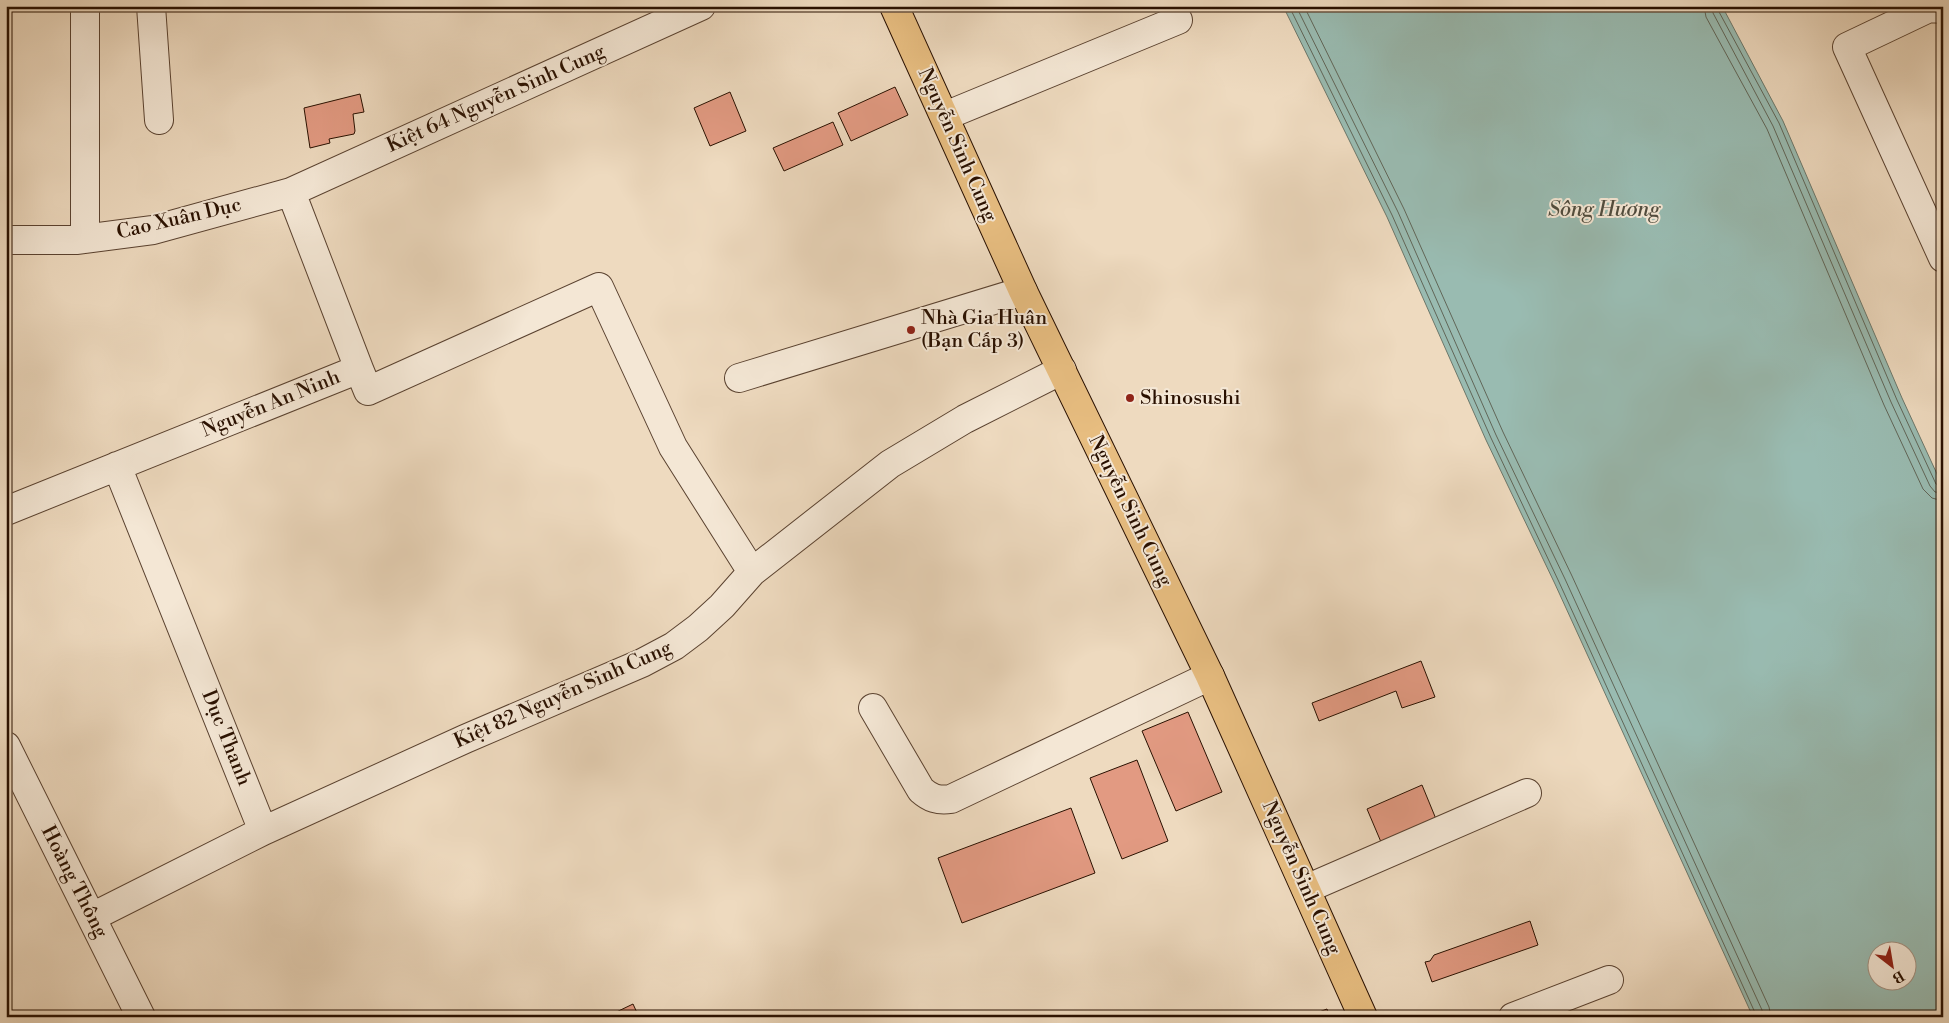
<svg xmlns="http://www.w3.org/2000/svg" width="1949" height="1023" font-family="'Libre Bodoni',serif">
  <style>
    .water { fill: #99bbb1; stroke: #6c776a; fill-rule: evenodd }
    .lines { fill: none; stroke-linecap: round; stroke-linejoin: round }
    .shore { stroke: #616658; stroke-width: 1 }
    .building { fill: #e29a82; stroke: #291000 }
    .minor-casing { stroke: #5a4230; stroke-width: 30 }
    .major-casing { stroke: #291000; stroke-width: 30 }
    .minor { stroke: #f4e7d5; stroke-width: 28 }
    .major { stroke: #e7bd80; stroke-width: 28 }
    .poi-dot { fill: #8f2418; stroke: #f4e7d5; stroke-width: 2 }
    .labels { text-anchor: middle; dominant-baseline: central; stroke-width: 4; stroke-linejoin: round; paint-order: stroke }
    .street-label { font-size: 20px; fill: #291000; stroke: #f4e7d5 }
    .poi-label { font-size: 20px; fill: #291000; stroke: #f4e7d5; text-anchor: start }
    .water-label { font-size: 21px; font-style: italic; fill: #504c3e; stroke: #f4e7d5 }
  </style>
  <rect width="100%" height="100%" fill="#eedabf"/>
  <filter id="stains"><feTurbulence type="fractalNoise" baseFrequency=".004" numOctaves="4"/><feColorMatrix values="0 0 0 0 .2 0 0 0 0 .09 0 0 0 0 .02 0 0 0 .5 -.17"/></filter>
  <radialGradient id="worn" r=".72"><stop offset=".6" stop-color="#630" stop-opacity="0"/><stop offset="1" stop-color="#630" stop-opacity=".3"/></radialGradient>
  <path class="water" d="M 1283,6 L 1722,6 L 1783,121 L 1902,398 L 1943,487 L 1943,1017 L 1753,1017 L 1555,584 L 1486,440 L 1387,217 ZM 1876,950 L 1906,950 L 1906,980 L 1876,980 Z"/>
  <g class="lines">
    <path class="shore" d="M 1289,6 L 1392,215 L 1491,438 L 1559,582 L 1757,1017
      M 1296,6 L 1398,212 L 1496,435 L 1565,579 L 1762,1010 L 1763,1017
      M 1304,6 L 1404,209 L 1503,432 L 1572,576 L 1769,1007 L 1771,1017
      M 1704,6 L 1706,17 L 1767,129 L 1884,405 L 1923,489 L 1932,498 L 1943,501
      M 1711,6 L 1713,13 L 1773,126 L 1891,402 L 1930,486 L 1935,492 L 1943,493
      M 1718,6 L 1718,10 L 1779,123 L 1897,400 L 1936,484 L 1943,487"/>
  </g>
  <path class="building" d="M 895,87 L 908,115 L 851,141 L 838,113 Z
    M 730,92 L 746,131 L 710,146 L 694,108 Z
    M 360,94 L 364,112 L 353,114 L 355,131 L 354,134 L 329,139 L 330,143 L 310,148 L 304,108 Z
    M 833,122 L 843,145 L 784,171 L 773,148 Z
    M 1421,661 L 1435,697 L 1402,708 L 1396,691 L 1319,721 L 1312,703 Z
    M 1188,712 L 1222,792 L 1176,811 L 1142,731 Z
    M 1137,760 L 1168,841 L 1122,859 L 1090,778 Z
    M 1422,785 L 1436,819 L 1381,842 L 1367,809 Z
    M 1071,808 L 1095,873 L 962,923 L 938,858 Z
    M 1530,921 L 1538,945 L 1432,982 L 1425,962 L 1430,961 L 1434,955 Z
    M 633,1004 L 639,1017 L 606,1017 Z
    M 1327,1009 L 1330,1017 L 1306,1017 Z"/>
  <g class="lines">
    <defs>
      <path id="minor" d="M 85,6 L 85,239
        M 151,6 L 159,120
        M 1943,9 L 1929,8 L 1847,47 L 1943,258
        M 945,116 L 1178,20
        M 6,240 L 76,240 L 153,230 L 291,192 L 701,6
        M 359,369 L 368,391 L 599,287 L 673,447 L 752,572
        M 739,378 L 1023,291
        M 117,466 L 263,831
        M 6,511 L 359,369 L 291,192
        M 873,708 L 921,790 C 930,798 938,801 951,799 L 1210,676
        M 6,746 L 141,1017
        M 1306,889 L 1527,793
        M 92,917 L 263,831 L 465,739 L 642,663 L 674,646 L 698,628 L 722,606 L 752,572 L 890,464 L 965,419 L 1062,370
        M 1513,1017 L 1609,980"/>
      <path id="major" d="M 894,6 L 1023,291 L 1210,676 L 1363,1017"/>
    </defs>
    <use href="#minor" class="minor-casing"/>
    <use href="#major" class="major-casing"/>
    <use href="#minor" class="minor"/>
    <use href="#major" class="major"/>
  </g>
  <g class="poi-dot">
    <circle cx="911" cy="330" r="5"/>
    <circle cx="1130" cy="398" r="5"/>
  </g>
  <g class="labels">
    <g class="street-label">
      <text transform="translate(496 99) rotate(-24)">Kiệt 64 Nguyễn Sinh Cung</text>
      <text transform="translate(957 145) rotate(66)">Nguyễn Sinh Cung</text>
      <text transform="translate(179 219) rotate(-13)">Cao Xuân Dục</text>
      <text transform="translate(271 404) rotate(-22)">Nguyễn An Ninh</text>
      <text transform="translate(1130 511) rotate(64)">Nguyễn Sinh Cung</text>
      <text transform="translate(563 695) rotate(-24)">Kiệt 82 Nguyễn Sinh Cung</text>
      <text transform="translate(226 738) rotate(68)">Dục Thanh</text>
      <text transform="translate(1301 878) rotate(66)">Nguyễn Sinh Cung</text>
      <text transform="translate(74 882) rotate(63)">Hoàng Thông</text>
    </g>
    <g class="poi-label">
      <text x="921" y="318">Nhà Gia Huân<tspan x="921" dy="23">(Bạn Cấp 3)</tspan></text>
      <text x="1140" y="398">Shinosushi</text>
    </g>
    <g class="water-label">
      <text x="1604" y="210">Sông Hương</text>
    </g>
  </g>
  <rect width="1949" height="1023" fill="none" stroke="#eedabf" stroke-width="25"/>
  <rect x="8" y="8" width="1934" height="1008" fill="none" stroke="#291000" stroke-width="2.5"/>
  <rect x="12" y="12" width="1924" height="998" fill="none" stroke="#291000"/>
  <g transform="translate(1892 966) rotate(149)"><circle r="24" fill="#f4e7d5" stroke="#a39180"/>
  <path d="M0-4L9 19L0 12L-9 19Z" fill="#8f2418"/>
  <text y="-8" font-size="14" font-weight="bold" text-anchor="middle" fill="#291000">B</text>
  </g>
  <rect width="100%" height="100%" filter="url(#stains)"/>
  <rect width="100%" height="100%" fill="url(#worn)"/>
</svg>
